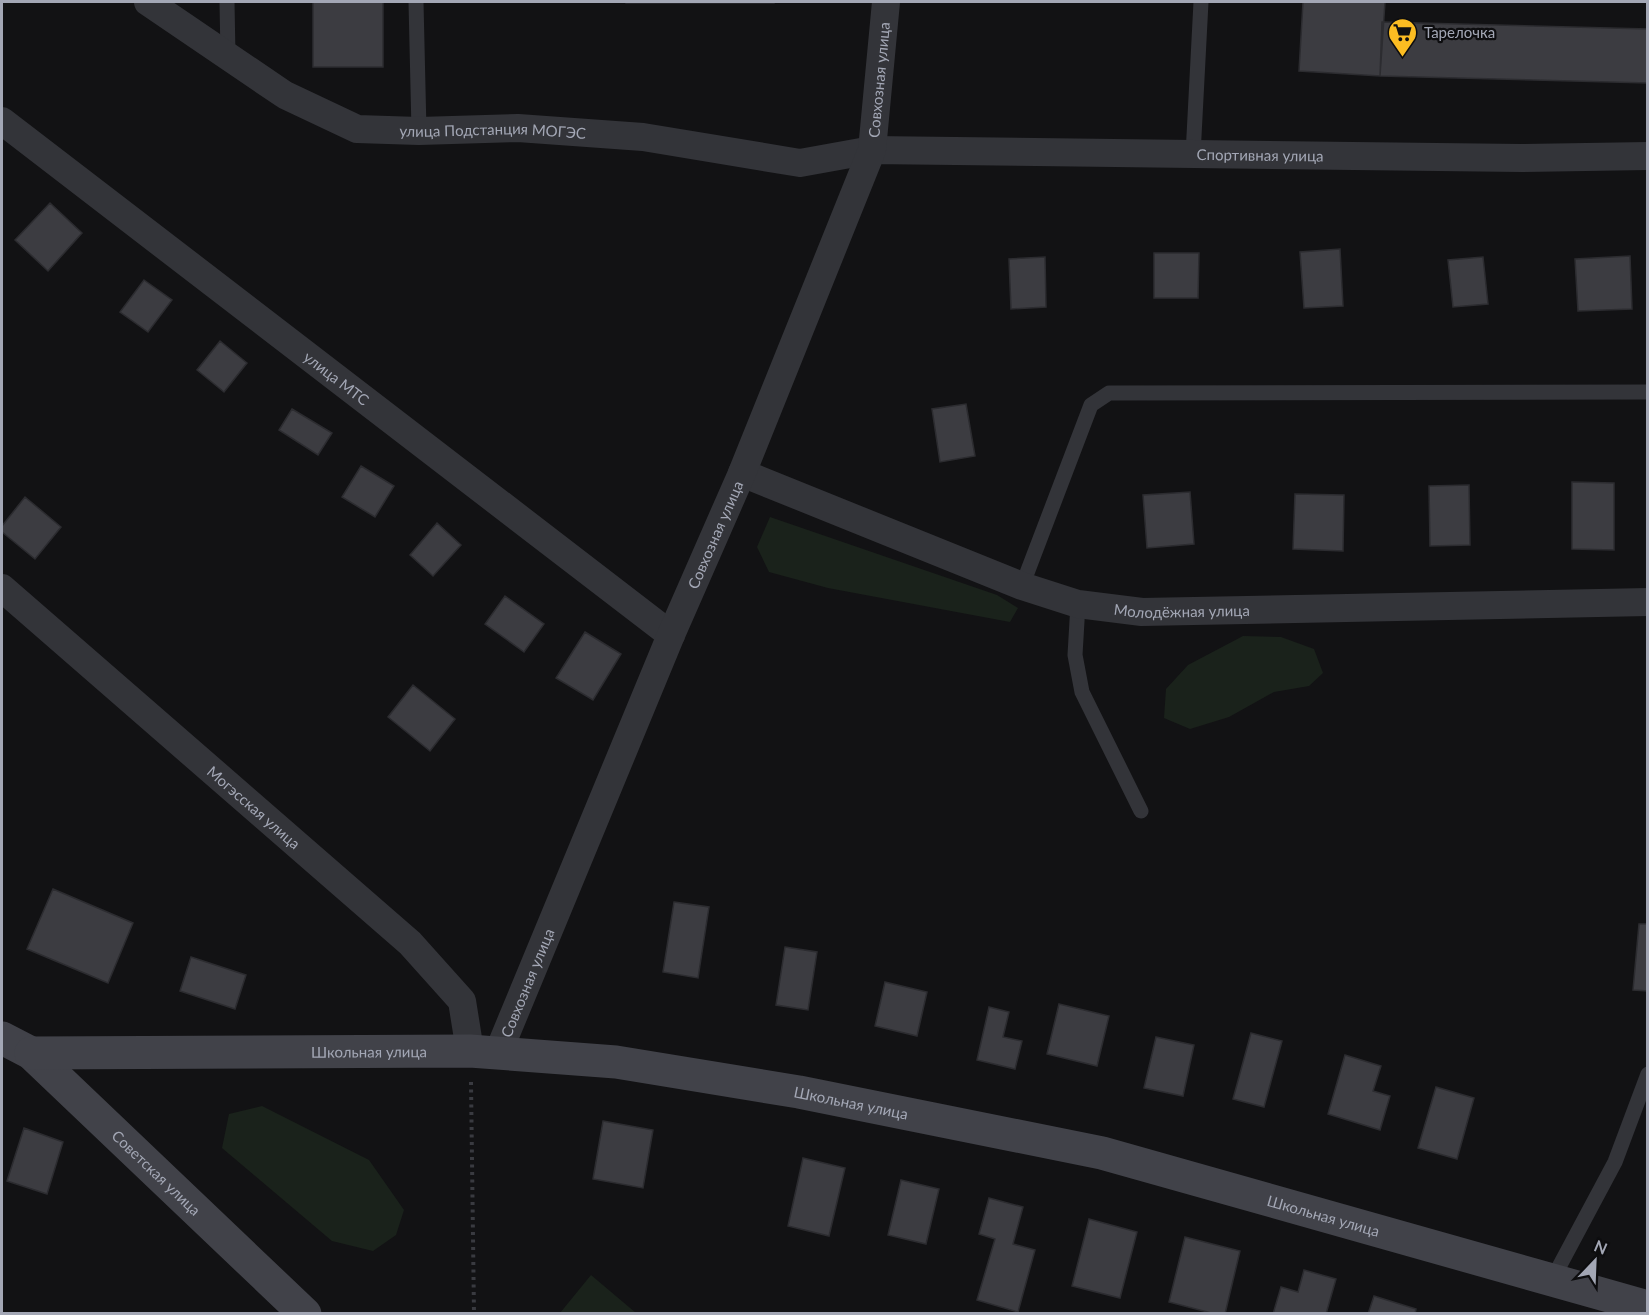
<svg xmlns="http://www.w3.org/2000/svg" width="1649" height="1315" font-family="Lato,sans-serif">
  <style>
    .green { fill: #1a221b }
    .building { fill: #3c3c41; stroke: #2c2c30; stroke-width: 1.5 }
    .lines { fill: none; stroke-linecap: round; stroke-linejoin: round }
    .path { stroke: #393a40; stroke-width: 4; stroke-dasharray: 3 4.5; stroke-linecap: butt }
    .lane { stroke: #333439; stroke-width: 15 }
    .street { stroke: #333439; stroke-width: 28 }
    .secondary { stroke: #414249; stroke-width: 33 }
    .labels { text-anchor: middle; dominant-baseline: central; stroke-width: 4.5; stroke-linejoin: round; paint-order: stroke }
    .poi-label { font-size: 15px; fill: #a3a7b5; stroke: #0d0d0f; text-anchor: start }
    .street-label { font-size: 15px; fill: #a3a7b5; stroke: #0d0d0f }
  </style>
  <rect width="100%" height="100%" fill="#121214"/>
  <path class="green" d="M 770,517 L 997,595 L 1018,608 L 1010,622 L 828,588 L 769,572 L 757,547 Z
    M 1243,636 L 1281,637 L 1314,649 L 1323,673 L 1309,686 L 1274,692 L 1229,717 L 1190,729 L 1164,718 L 1166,689 L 1188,665 Z
    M 262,1106 L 369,1160 L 404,1210 L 396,1235 L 373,1251 L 332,1241 L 222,1148 L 229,1114 Z
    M 591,1275 L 636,1313 L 560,1313 Z"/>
  <path class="building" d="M 313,2 L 383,2 L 383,67 L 313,67 Z
    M 626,2 L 774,2 L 774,3 L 626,3 Z
    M 1303,2 L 1385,2 L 1380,76 L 1299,71 Z
    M 1382,22 L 1648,29 L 1648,83 L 1380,76 Z
    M 50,203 L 82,233 L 48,271 L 15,240 Z
    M 1340,249 L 1343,306 L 1304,308 L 1300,252 Z
    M 1154,253 L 1199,253 L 1198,298 L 1154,298 Z
    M 1630,256 L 1632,309 L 1578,311 L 1575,259 Z
    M 1045,257 L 1046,307 L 1011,309 L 1009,259 Z
    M 1483,257 L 1488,304 L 1453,307 L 1448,260 Z
    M 144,280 L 172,300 L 148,332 L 120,312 Z
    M 220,341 L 247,363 L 224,392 L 197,370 Z
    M 966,404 L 975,456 L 940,462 L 932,409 Z
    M 292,409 L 332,433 L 318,455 L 279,430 Z
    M 361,466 L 394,486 L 375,517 L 342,497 Z
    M 1572,482 L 1614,483 L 1614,550 L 1572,549 Z
    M 1469,485 L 1470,545 L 1430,546 L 1429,486 Z
    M 1190,492 L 1194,544 L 1147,548 L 1143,495 Z
    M 1295,494 L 1344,495 L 1343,551 L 1293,549 Z
    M 25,497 L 61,527 L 35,559 L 2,532 L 2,526 Z
    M 437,523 L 461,545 L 433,576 L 410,555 Z
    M 505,596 L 544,624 L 524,652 L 485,624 Z
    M 585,632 L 621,654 L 593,700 L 556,678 Z
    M 413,685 L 455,719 L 430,751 L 388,717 Z
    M 53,889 L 133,923 L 108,983 L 27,949 Z
    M 674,902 L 709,907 L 698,978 L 663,972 Z
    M 1639,924 L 1648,924 L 1648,991 L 1633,990 Z
    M 785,947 L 817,952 L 808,1010 L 776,1005 Z
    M 191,957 L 246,975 L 235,1009 L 180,991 Z
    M 885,982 L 927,992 L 917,1036 L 875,1026 Z
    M 1059,1004 L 1109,1016 L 1097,1066 L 1047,1054 Z
    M 989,1007 L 1009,1012 L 1003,1037 L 1022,1041 L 1015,1069 L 977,1060 Z
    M 1251,1033 L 1282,1041 L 1264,1107 L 1233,1099 Z
    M 1156,1037 L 1194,1045 L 1183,1096 L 1144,1088 Z
    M 1345,1055 L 1381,1066 L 1373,1091 L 1390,1096 L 1380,1130 L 1328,1114 Z
    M 1436,1087 L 1474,1098 L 1457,1159 L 1418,1148 Z
    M 603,1121 L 653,1130 L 643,1188 L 593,1179 Z
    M 24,1128 L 63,1142 L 47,1194 L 7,1181 Z
    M 803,1158 L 845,1168 L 829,1236 L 788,1226 Z
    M 901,1180 L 939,1189 L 926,1244 L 888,1235 Z
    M 989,1198 L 1023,1207 L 1013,1244 L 1035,1250 L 1018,1312 L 977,1300 L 995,1239 L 979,1234 Z
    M 1089,1219 L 1137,1232 L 1120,1298 L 1072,1286 Z
    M 1185,1237 L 1240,1251 L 1225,1314 L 1215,1314 L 1169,1302 Z
    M 1304,1270 L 1336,1279 L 1326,1314 L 1273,1314 L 1281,1287 L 1298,1292 Z
    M 1374,1296 L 1416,1309 L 1415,1314 L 1368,1314 Z"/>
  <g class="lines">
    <path class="path" d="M 471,1082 L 474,1314"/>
    <path class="lane" d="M 227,2 L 228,56
      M 416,2 L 419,131
      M 1193,155 L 1201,2
      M 1022,586 L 1091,405 L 1109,393 L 1648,392
      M 1078,604 L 1075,655 L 1082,692 L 1141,811
      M 1552,1280 L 1615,1162 L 1648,1074"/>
    <g class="street">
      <path id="s1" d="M 148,2 L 285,95 L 357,129 L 419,131 L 518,128 L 643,137 L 800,163 L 872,150 L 1521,158 L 1648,156"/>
      <path id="s2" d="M 2,121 L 671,635"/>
      <path id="s3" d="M 742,473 L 1022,586 L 1078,604 L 1142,612 L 1648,602"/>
      <path id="s4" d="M 2,588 L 410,943 L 462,1001 L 470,1051"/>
      <path id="s5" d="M 498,1053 L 671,635 L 742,473 L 872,150 L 886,2"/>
    </g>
    <g class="secondary">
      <path id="s6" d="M 2,1038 L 31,1053 L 305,1314"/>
      <path id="s7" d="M 31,1053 L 470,1051 L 616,1062 L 799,1092 L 1102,1153 L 1648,1307"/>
    </g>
  </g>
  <defs>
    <symbol id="supermarket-pin" viewBox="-11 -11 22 30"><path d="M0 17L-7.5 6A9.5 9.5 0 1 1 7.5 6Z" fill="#fcbd22" stroke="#0d0d0f"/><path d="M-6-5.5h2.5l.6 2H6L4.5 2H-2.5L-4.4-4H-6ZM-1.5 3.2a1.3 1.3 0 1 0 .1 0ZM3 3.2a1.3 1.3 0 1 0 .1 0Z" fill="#111"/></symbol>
  </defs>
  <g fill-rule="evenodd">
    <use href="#supermarket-pin" x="1386" y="16" width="33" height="45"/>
  </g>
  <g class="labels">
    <g class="poi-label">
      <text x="1424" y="32">Тарелочка</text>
    </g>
    <g class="street-label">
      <text stroke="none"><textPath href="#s5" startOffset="1048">Совхозная улица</textPath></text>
      <text stroke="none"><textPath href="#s1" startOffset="381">улица Подстанция МОГЭС</textPath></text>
      <text stroke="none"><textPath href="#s1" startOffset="1152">Спортивная улица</textPath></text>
      <text stroke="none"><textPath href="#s2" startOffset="422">улица МТС</textPath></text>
      <text stroke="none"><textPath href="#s5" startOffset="562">Совхозная улица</textPath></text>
      <text stroke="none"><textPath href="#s3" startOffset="465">Молодёжная улица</textPath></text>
      <text stroke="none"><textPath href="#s4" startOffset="334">Могэсская улица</textPath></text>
      <text stroke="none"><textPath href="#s5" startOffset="76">Совхозная улица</textPath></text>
      <text stroke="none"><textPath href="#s7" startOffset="338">Школьная улица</textPath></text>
      <text stroke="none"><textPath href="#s7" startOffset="824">Школьная улица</textPath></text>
      <text stroke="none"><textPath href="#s6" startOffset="206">Советская улица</textPath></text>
      <text stroke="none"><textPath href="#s7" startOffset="1310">Школьная улица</textPath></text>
    </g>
  </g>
  <rect width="1649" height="1315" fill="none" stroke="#a3a7b5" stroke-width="6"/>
  <g transform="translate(1595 1261) rotate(23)" stroke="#0d0d0f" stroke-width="4.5" paint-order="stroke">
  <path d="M0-4.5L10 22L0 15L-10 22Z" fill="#a3a7b5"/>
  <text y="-9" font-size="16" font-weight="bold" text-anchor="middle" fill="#a3a7b5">N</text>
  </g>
</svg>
